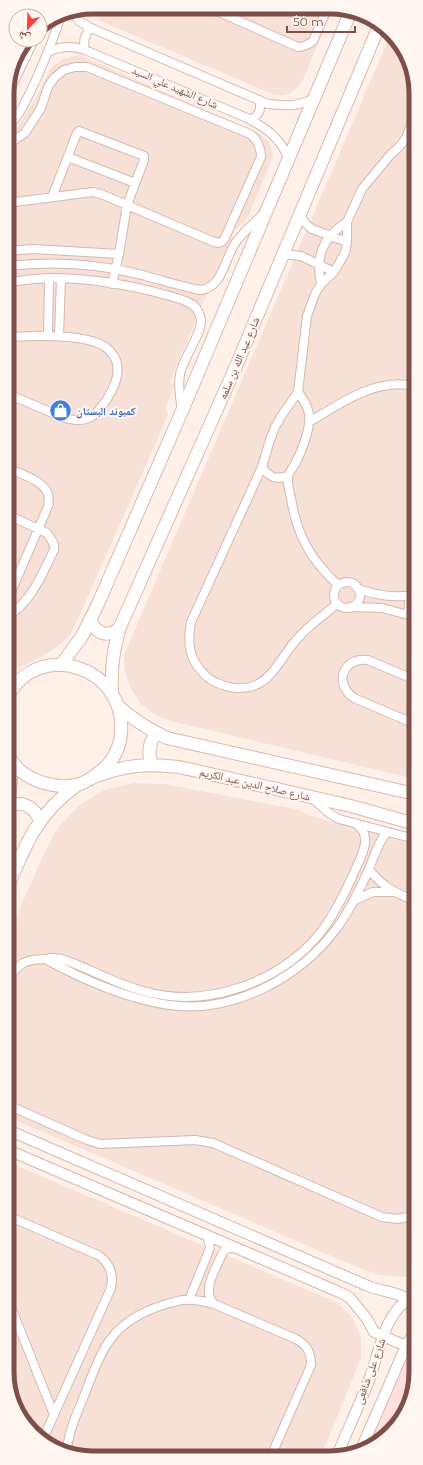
<svg xmlns="http://www.w3.org/2000/svg" width="423" height="1465" font-family="Montserrat,'Noto Naskh Arabic',sans-serif">
  <style>
    .residential { fill: #f7e1d6 }
    .commercial { fill: #ffdfdc }
    .lines { fill: none; stroke-linecap: round; stroke-linejoin: round }
    .minor-casing { stroke: #d5b7af; stroke-width: 10 }
    .tertiary-casing { stroke: #d5b7af; stroke-width: 12 }
    .secondary-casing { stroke: #dbb8ae; stroke-width: 14 }
    .minor { stroke: #fff; stroke-width: 8 }
    .tertiary { stroke: #fff; stroke-width: 10 }
    .secondary { stroke: #fff; stroke-width: 12 }
    .labels { text-anchor: middle; dominant-baseline: central; stroke-width: 4; stroke-linejoin: round; paint-order: stroke }
    .street-label { font-size: 11px; fill: #7d4f48; stroke: #fff6f1 }
    .shop-label { font-size: 11px; font-weight: bold; fill: #366cbe; stroke: #fff6f1; text-anchor: start }
    .rim { fill: none; stroke: #7d4f48; stroke-width: 5 }
  </style>
  <rect width="100%" height="100%" fill="#fff1e8"/>
  <path class="residential" d="M 93,7 L 333,9 L 302,82 L 297,88 L 291,93 L 283,95 L 275,95 L 268,92 L 98,20 L 87,8 Z
    M 391,33 L 414,76 L 415,779 L 171,721 L 155,715 L 141,704 L 131,689 L 125,673 L 124,655 Z
    M 79,55 L 259,133 L 269,142 L 272,148 L 273,155 L 271,161 L 248,217 L 234,231 L 170,382 L 175,385 L 166,407 L 168,415 L 79,617 L 71,633 L 62,643 L 48,653 L 25,665 L 8,671 L 7,144 L 35,99 L 51,68 L 63,59 Z
    M 134,783 L 165,784 L 300,810 L 308,815 L 415,845 L 416,1275 L 403,1277 L 379,1275 L 357,1267 L 8,1117 L 8,935 L 43,856 L 57,829 L 78,806 L 104,790 Z
    M 8,1162 L 338,1303 L 353,1318 L 361,1337 L 361,1358 L 321,1456 L 76,1456 L 32,1433 L 9,1389 Z"/>
  <path class="commercial" d="M 26,41 L 9,78 L 14,60 Z
    M 416,1342 L 416,1377 L 395,1429 L 371,1442 L 412,1348 Z"/>
  <g class="lines">
    <defs>
      <path id="minor" d="M 210,8 L 298,47 C 304,47 308,45 313,41 L 327,9
        M 71,11 L 79,21 L 91,28 L 268,104 C 287,106 295,107 313,99
        M 85,50 C 83,41 84,34 91,28
        M 48,52 C 61,46 72,45 85,50 L 247,118 C 266,128 279,137 288,157
        M 7,96 L 34,40
        M 251,120 C 259,115 262,109 259,100
        M 7,127 C 21,115 27,98 35,82 C 45,60 54,37 62,13
        M 7,145 L 25,133 L 41,108 L 48,87 L 54,78 L 64,70 L 75,67 L 87,67 L 250,134 C 258,140 261,147 261,157 L 224,240 L 219,243 L 214,242 L 101,194 L 93,192 L 7,203
        M 68,157 L 135,183
        M 52,197 L 77,133 L 79,131 L 144,156 L 144,160 L 127,205 L 119,254 L 112,284
        M 299,214 L 306,224 L 312,229 L 347,242
        M 7,251 L 33,249 L 119,254
        M 283,254 L 301,256 L 334,272
        M 7,266 C 51,261 95,263 138,274 C 158,279 179,286 200,290 C 223,288 224,259 236,242 C 243,232 253,224 262,215
        M 7,282 C 21,281 36,278 50,278 C 90,278 131,285 170,296 C 177,298 186,300 193,305 C 197,308 200,315 201,320 C 201,336 183,358 180,374 C 178,386 180,399 182,410
        M 321,284 C 315,256 323,237 347,222
        M 48,335 L 49,278
        M 59,336 L 61,279
        M 7,337 C 32,336 83,333 104,346 C 125,360 118,382 107,399 C 98,412 92,421 76,420 C 67,420 58,415 50,412 C 36,406 22,400 8,394
        M 298,392 C 303,399 308,406 309,414 C 311,428 302,451 295,464 C 293,468 288,473 288,477 C 287,484 290,492 291,498 C 297,536 311,560 338,585
        M 309,422 C 340,404 376,377 415,386
        M 262,467 C 269,477 276,480 287,476
        M 8,468 C 20,474 43,480 48,494 C 49,497 48,501 49,504 L 11,592 L 8,596
        M 8,515 L 47,533 L 54,544 L 54,550 C 42,574 32,601 8,616
        M334 595a13 13 0 1 1 26 0a13 13 0 1 1-26 0Z
        M 357,588 C 376,596 395,598 415,595
        M 337,604 C 324,615 309,625 298,638 C 278,659 271,691 235,688 C 225,687 212,682 205,675 C 189,660 187,643 191,622 L 262,467 L 270,440 L 275,427 L 282,415 L 298,392 L 307,316 L 315,294 L 321,284 L 334,272 L 345,253 L 347,242 L 347,222 L 362,189 L 391,154 L 399,147 L 406,138 L 410,128 L 414,110
        M 351,607 L 382,608 L 412,616
        M 414,618 C 406,611 407,601 415,595
        M 415,680 L 368,660 C 343,657 333,683 354,698 L 415,724
        M 312,798 L 330,814 L 339,819 L 415,839
        M 369,869 C 381,886 396,893 415,901
        M 355,900 L 373,892 L 392,892
        M 45,959 C 82,979 127,999 169,1005 C 234,1014 302,977 339,925 C 351,908 360,889 369,869 C 374,857 378,842 387,832
        M 8,978 C 20,963 24,960 43,959 C 47,959 51,957 55,958 C 66,959 77,965 87,969 C 105,977 124,986 143,991 C 206,1009 280,983 321,932 C 334,915 343,897 352,877 C 359,860 376,836 355,823
        M 8,1105 L 87,1140 L 100,1144 L 195,1140 L 213,1143 L 382,1217 L 398,1219 L 416,1215
        M 8,1216 L 98,1255 C 110,1263 114,1274 111,1288 L 43,1439
        M 189,1300 L 210,1248 L 208,1238 L 204,1234
        M 9,1302 L 54,1415
        M 214,1304 C 201,1290 216,1269 222,1254 L 225,1250 L 233,1247
        M 67,1451 C 68,1432 77,1414 84,1396 C 91,1379 96,1362 106,1346 C 120,1322 144,1310 170,1303 C 176,1301 184,1299 191,1300 C 199,1300 207,1302 214,1304 L 296,1339 C 307,1345 311,1352 311,1365 L 271,1456"/>
      <path id="tertiary" d="M 8,1130 L 368,1286 C 384,1292 402,1293 416,1303
        M 8,1150 L 339,1292 L 349,1297 L 355,1304 L 367,1319 L 374,1332 L 406,1346
        M 362,1447 L 406,1346 L 416,1329
        M 337,1456 C 347,1431 359,1406 369,1380 C 380,1353 383,1311 414,1296"/>
      <path id="secondary" d="M 91,618 C 93,634 110,639 120,627
        M 61,665 L 82,636 L 98,604 L 182,411 L 351,11
        M 112,693 C 111,667 113,652 120,627 L 237,364 L 379,26
        M 8,696 C 39,638 127,667 121,733 C 120,747 113,762 102,770 C 91,780 76,788 61,786 C 39,784 18,775 8,755
        M 119,707 C 135,721 148,729 167,738 L 415,794
        M 152,765 C 147,753 149,743 156,733
        M 94,777 C 125,765 146,763 179,767 L 351,806 L 415,824
        M 8,805 C 23,801 35,807 40,821
        M 8,806 L 11,780 L 10,759
        M 8,886 C 26,844 37,814 76,786"/>
    </defs>
    <use href="#minor" class="minor-casing"/>
    <use href="#tertiary" class="tertiary-casing"/>
    <use href="#secondary" class="secondary-casing"/>
    <use href="#minor" class="minor"/>
    <use href="#tertiary" class="tertiary"/>
    <use href="#secondary" class="secondary"/>
  </g>
  <defs>
    <symbol id="shop-disc" viewBox="-11 -11 22 22"><circle r="9.5" fill="#3f7fe0" stroke="#fff6f1"/><path d="M-5-2.5h2.3a2.7 3.5 0 0 1 5.4 0H5L5.5 6h-11ZM-1.5-2.5h3a1.5 2.3 0 0 0-3 0Z" fill="#fff"/></symbol>
  </defs>
  <g fill-rule="evenodd">
    <use href="#shop-disc" x="48" y="398" width="25" height="25"/>
  </g>
  <g class="labels">
    <g class="street-label">
      <text transform="translate(175 87) rotate(23)">شارع الشهيد علي السيد</text>
      <text transform="translate(239 358) rotate(-67)">شارع عبد الله بن سلمه</text>
      <text transform="translate(255 784) rotate(13)">شارع صلاح الدين عبد الكريم</text>
      <text transform="translate(370 1371) rotate(-70)">شارع على شافعى</text>
    </g>
    <g class="shop-label">
      <text x="76" y="411">كمبوند البستان</text>
    </g>
  </g>
  <path d="M0 0H423V1465H0ZM93 14H330A79 79 0 0 1 409 93V1372A79 79 0 0 1 330 1451H93A79 79 0 0 1 14 1372V93A79 79 0 0 1 93 14Z" fill="#fff6f1" fill-rule="evenodd"/>
  <path class="rim" d="M93 14H330A79 79 0 0 1 409 93V1372A79 79 0 0 1 330 1451H93A79 79 0 0 1 14 1372V93A79 79 0 0 1 93 14Z"/>
  <g transform="translate(28 28) rotate(203)"><circle r="19" fill="#fff6f1" stroke="#cbb3ad"/>
  <path d="M0-3L7 15L0 10L-7 15Z" fill="#f54240"/>
  <text y="-6" font-size="11" font-weight="bold" text-anchor="middle" fill="#7d4f48">ش</text>
  </g>
  <path d="M287 26v6h68v-6" fill="none" stroke="#7d4f48" stroke-width="2"/>
  <text x="293" y="26" font-size="12" fill="#7d4f48" stroke="#fff6f1" stroke-width="3" paint-order="stroke">50 m</text>
</svg>
